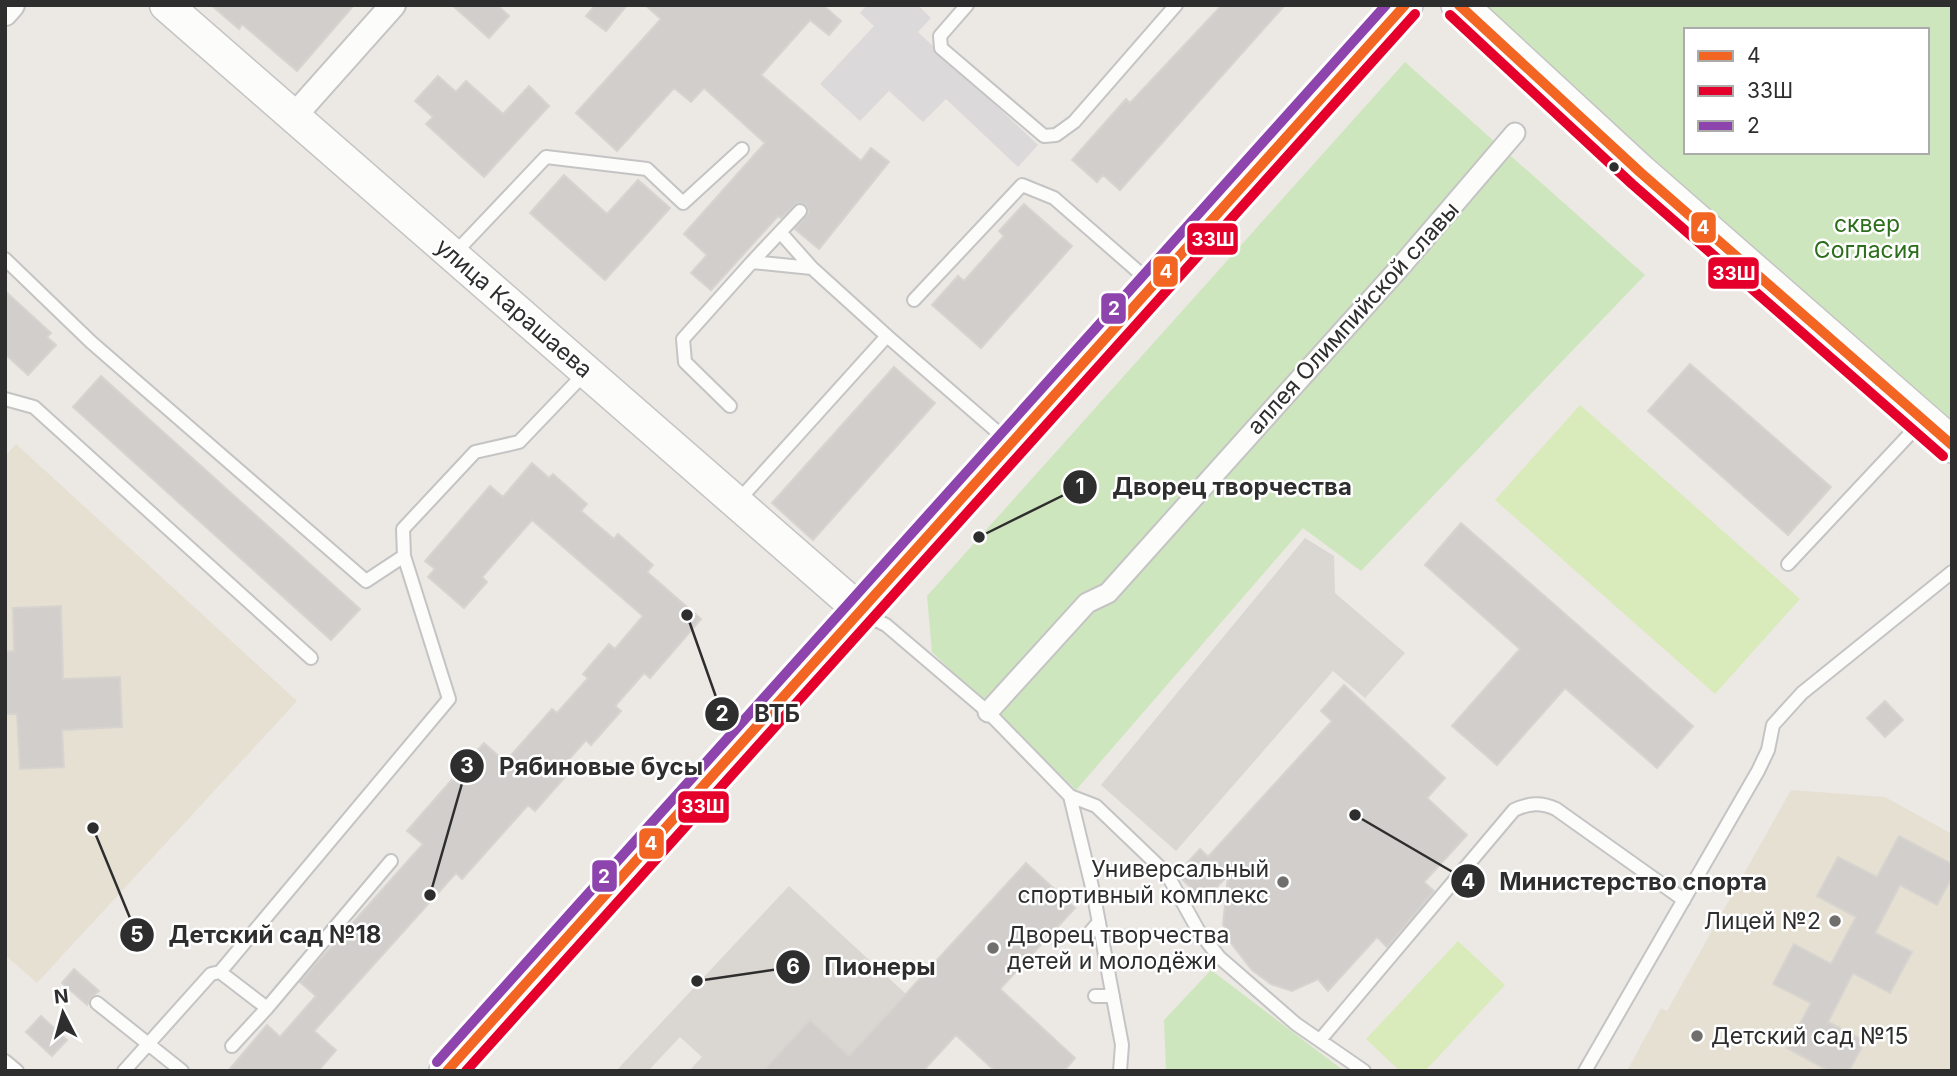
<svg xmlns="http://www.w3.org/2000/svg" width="1957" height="1076" font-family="Inter,sans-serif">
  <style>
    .industrial { fill: #dcd9db }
    .education { fill: #e6e0d3 }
    .green { fill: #cee6be; fill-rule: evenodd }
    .pitch { fill: #d9eabb }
    .plaza { fill: #dad6d2 }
    .building { fill: #d1cecb; stroke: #d7d4d0; stroke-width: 2 }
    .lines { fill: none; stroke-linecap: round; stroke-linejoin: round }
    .service-casing { stroke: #c5c4c5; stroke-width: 16 }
    .pedestrian-casing { stroke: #c5c4c5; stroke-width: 23 }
    .minor-casing { stroke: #c5c4c5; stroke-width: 28 }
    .tertiary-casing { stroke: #c5c4c5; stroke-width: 35 }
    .secondary-casing { stroke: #c5c4c5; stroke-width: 38 }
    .service { stroke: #fcfcfb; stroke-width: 12 }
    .pedestrian { stroke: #fcfcfb; stroke-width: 19 }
    .minor { stroke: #fcfcfb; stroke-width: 24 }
    .tertiary { stroke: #fcfcfb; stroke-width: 32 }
    .secondary { stroke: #fcfcfb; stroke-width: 35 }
    .bus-1-casing { stroke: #fff; stroke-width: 16 }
    .bus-2-casing { stroke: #fff; stroke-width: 16 }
    .bus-3-casing { stroke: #fff; stroke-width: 16 }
    .bus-1 { stroke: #f26522; stroke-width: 10 }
    .bus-2 { stroke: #e4002b; stroke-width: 10 }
    .bus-3 { stroke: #8e44ad; stroke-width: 10 }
    .bus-dot { fill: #2e2e2e; stroke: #fff; stroke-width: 2.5 }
    .poi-dot { fill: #706f6e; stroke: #fff; stroke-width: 2.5 }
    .labels { text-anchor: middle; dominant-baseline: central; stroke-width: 5; stroke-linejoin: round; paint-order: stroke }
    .park-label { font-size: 23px; fill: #2c6e1b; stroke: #fff }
    .street-label { font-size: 23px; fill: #2e2e2e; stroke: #fff }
    .poi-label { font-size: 23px; fill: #2e2e2e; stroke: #fff; text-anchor: end }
    .leader { fill: none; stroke: #2e2e2e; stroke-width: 2.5 }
    .callout-dot { fill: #2e2e2e; stroke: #fff; stroke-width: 2.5 }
    .mark-label { font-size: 21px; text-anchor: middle; font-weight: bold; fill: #fff }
    .callout-label { font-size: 24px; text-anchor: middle; font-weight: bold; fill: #2e2e2e; stroke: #fff; stroke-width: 5; stroke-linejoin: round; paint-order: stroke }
    .line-badge { stroke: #fff; stroke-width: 2.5 }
    .badge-label { font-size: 19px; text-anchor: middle; font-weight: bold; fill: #fff }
  </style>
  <rect width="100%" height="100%" fill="#ece8e4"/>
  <path class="industrial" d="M 867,5 L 918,5 L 931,18 L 918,32 L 1038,145 L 1018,167 L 946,99 L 923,122 L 889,91 L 860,121 L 820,84 L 874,26 L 860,13 Z"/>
  <path class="education" d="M 16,444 L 297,701 L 37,983 L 5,955 L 5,456 Z
    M 1791,790 L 1885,797 L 1952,834 L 1952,1071 L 1627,1071 L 1661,1008 L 1667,1011 Z"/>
  <path class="green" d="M 1484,5 L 1952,5 L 1952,424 L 1518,41 ZM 1686,30 L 1927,30 L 1927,152 L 1686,152 Z
    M 1405,62 L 1645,275 L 1361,571 L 1303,528 L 1076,790 L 932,652 L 927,596 Z
    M 1211,970 L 1344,1071 L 1166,1071 L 1164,1020 Z"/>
  <path class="pitch" d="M 1580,405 L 1800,599 L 1715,694 L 1495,500 Z
    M 1458,941 L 1505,985 L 1425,1071 L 1400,1071 L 1366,1039 Z"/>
  <path class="plaza" d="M 1305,538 L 1334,556 L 1335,593 L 1405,653 L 1365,698 L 1333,671 L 1176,851 L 1101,785 Z
    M 789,886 L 906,994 L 849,1056 L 763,1071 L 689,1071 L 702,1057 L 680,1037 L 648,1071 L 616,1071 Z"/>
  <path class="building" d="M 211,5 L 354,5 L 297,71 L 242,24 L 239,29 Z
    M 452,5 L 497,5 L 509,16 L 489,38 Z
    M 595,5 L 627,5 L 606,31 L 586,16 Z
    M 645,5 L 823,5 L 841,21 L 829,35 L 810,20 L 761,75 L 861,161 L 871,148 L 889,162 L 819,249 L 795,229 L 809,212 L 805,204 L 797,203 L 781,218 L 778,216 L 711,290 L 691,273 L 707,255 L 684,234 L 765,143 L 704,88 L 691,102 L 674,88 L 617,151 L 576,113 L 661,19 Z
    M 1222,5 L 1285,5 L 1120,190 L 1103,175 L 1097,182 L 1072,160 L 1126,99 L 1130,103 Z
    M 438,76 L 456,92 L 466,81 L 503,114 L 529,86 L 549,106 L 484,177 L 426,124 L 433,117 L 415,101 Z
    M 564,175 L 607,214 L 638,180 L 670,208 L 605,280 L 530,213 Z
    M 1024,204 L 1072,246 L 981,348 L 932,305 L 958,276 L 964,281 L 1004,236 L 999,231 Z
    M 5,291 L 51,333 L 47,337 L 56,345 L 28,375 L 5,354 Z
    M 1690,364 L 1831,487 L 1788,535 L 1648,411 Z
    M 894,367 L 935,403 L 813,540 L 772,503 Z
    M 101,376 L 360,609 L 331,640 L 73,407 Z
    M 532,463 L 549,478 L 553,474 L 587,504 L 581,511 L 614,539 L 618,534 L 653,565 L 647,572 L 701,619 L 650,678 L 644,673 L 615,706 L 621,711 L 591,745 L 586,740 L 558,772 L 565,777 L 535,811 L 528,805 L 462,879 L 456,873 L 314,1031 L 336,1050 L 318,1071 L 228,1071 L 267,1025 L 280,1037 L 316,996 L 300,982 L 423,844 L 407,831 L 484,743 L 505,762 L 552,709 L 557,713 L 588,678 L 583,674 L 609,644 L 615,649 L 643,616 L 532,520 L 482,577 L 487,582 L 464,608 L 428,577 L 435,569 L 425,561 L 490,486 L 503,497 Z
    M 1461,523 L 1693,726 L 1657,768 L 1565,688 L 1497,765 L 1452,726 L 1520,649 L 1425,565 Z
    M 61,606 L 63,679 L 120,677 L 122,727 L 62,730 L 64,767 L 20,769 L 17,714 L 5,714 L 5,652 L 14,651 L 13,608 Z
    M 1344,685 L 1445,778 L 1427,798 L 1467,835 L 1424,882 L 1434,891 L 1387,947 L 1377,937 L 1328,991 L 1318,979 L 1292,991 L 1271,984 L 1252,970 L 1231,943 L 1223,924 L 1228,875 L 1204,901 L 1177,874 L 1200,849 L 1208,857 L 1332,721 L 1321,711 Z
    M 1885,701 L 1903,720 L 1885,737 L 1867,718 Z
    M 1899,836 L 1952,864 L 1952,877 L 1937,905 L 1900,885 L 1875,933 L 1912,952 L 1890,993 L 1853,973 L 1828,1022 L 1865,1041 L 1849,1071 L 1829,1071 L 1787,1048 L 1811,1003 L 1773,984 L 1794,944 L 1831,964 L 1856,917 L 1817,896 L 1838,857 L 1877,877 Z
    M 1026,863 L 1075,908 L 1000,989 L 1075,1058 L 1064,1071 L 995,1071 L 956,1035 L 923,1071 L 763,1071 L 810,1020 L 849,1056 Z
    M 74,969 L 99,991 L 91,997 L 87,1005 L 62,983 Z
    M 41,1016 L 67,1040 L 52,1056 L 26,1032 Z"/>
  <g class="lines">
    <defs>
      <path id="service" d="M 967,5 L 940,36 L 941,48 L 1044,136 L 1056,135 L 1074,122 L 1176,5
        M 780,232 L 812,268
        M 453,255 L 546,157 L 647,169 L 683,203 L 742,149
        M 5,259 L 91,342 L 366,581 L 404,556
        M 752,262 L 800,211
        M 914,300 L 1022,185 L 1054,198 L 1149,281
        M 887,336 L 1009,442
        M 5,399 L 34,407 L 311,658
        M 730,406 L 685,362 L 683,339 L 752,262 L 812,268 L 887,336 L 738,501
        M 1788,564 L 1923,420
        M 864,614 L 886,625 L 988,712 L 1070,796 L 1093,891 L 1122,1045 L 1120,1071
        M 1070,796 L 1096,806 L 1167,874 L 1198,930 L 1219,957 L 1296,1024 L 1364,1071
        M 1086,937 L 1099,922
        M 220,972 L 267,1008 L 232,1046
        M 1095,996 L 1113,996
        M 97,1003 L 182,1071
        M 267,1008 L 391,861
        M 1320,1040 L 1514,810 C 1529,803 1541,802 1556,809 L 1684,900
        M 5,1061 L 17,1071
        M 124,1071 L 211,974 L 220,972 L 449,699 L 404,556 L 403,529 L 475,452 L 519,442 L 586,372
        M 1585,1071 L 1758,771 L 1768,750 L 1773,725 L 1802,693 L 1952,572"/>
      <path id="pedestrian" d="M 988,712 L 1087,603 L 1108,593 L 1402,265 L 1515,133"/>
      <path id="minor" d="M 5,13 L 12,5
        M 294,116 L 393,5"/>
      <path id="tertiary" d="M 166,5 L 862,612"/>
      <path id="secondary" d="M 1459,5 L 1641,173 L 1952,445
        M 447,1071 L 886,586 L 1152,284 L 1405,5"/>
    </defs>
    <use href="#service" class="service-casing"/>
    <use href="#pedestrian" class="pedestrian-casing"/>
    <use href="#minor" class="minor-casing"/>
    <use href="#tertiary" class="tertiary-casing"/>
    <use href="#secondary" class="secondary-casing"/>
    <use href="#service" class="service"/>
    <use href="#pedestrian" class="pedestrian"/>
    <use href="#minor" class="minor"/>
    <use href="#tertiary" class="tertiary"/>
    <use href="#secondary" class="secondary"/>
    <defs>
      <path id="bus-1" d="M 1459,5 L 1641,173 L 1952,445
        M 447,1071 L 1405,5"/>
      <path id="bus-2" d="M 1450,15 L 1632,184 L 1943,456
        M 466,1071 L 1415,14"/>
      <path id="bus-3" d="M 437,1062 L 1386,5"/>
    </defs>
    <use href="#bus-1" class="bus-1-casing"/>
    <use href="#bus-2" class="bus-2-casing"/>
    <use href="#bus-3" class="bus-3-casing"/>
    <use href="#bus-1" class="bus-1"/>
    <use href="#bus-2" class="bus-2"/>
    <use href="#bus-3" class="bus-3"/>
  </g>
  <circle class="bus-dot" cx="1614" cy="167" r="6"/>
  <g class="poi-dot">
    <circle cx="1283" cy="882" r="7"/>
    <circle cx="1835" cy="921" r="7"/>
    <circle cx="993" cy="948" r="7"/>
    <circle cx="1697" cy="1036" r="7"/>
  </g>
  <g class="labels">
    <g class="park-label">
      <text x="1867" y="224">сквер<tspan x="1867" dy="26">Согласия</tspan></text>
    </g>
    <g class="street-label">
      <text transform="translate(514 308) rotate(41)">улица Карашаева</text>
      <text transform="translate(1353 318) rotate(-48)">аллея Олимпийской славы</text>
    </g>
    <g class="poi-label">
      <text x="1269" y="869">Универсальный<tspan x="1269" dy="26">спортивный комплекс</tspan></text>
      <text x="1821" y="921">Лицей №2</text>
      <text x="1007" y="935" text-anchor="start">Дворец творчества<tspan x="1007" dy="26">детей и молодёжи</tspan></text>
      <text x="1711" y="1036" text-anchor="start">Детский сад №15</text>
    </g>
  </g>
  <path class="leader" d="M979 537L1080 487M687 615L722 714M430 895L467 766M1355 815L1468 881M93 828L137 935M697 981L793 967"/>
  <g class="callout-dot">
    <circle cx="979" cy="537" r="7"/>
    <circle cx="687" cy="615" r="7"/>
    <circle cx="430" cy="895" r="7"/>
    <circle cx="1355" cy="815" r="7"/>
    <circle cx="93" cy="828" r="7"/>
    <circle cx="697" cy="981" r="7"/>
    <circle cx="1080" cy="487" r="18"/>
    <circle cx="722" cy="714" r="18"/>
    <circle cx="467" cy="766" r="18"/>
    <circle cx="1468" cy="881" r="18"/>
    <circle cx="137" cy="935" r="18"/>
    <circle cx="793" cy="967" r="18"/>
  </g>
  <g class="mark-label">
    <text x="1080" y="494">1</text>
    <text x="722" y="721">2</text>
    <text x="467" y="773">3</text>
    <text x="1468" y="889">4</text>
    <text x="137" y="942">5</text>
    <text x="793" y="974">6</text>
  </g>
  <g class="callout-label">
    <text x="1232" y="495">Дворец творчества</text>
    <text x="777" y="722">ВТБ</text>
    <text x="601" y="775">Рябиновые бусы</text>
    <text x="1633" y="890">Министерство спорта</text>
    <text x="275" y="943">Детский сад №18</text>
    <text x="880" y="975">Пионеры</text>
  </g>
  <g class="line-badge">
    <rect x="1690" y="211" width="27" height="33" rx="7" fill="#f26522"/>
    <rect x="1186" y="222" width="53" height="34" rx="7" fill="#e4002b"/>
    <rect x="1152" y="255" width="27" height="33" rx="7" fill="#f26522"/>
    <rect x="1707" y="256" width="53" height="34" rx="7" fill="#e4002b"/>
    <rect x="1100" y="292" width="27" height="33" rx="7" fill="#8e44ad"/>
    <rect x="677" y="790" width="53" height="34" rx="7" fill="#e4002b"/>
    <rect x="638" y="827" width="27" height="33" rx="7" fill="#f26522"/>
    <rect x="591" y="859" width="27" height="34" rx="7" fill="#8e44ad"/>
  </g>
  <g class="badge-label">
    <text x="1703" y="234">4</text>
    <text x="1213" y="246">33Ш</text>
    <text x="1166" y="278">4</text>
    <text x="1734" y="280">33Ш</text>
    <text x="1114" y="315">2</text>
    <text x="703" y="813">33Ш</text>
    <text x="651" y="850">4</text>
    <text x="604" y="883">2</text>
  </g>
  <rect width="1957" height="1076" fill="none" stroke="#2e2e2e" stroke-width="14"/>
  <rect x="1684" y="28" width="245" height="126" fill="#ffffff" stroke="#ababab" stroke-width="2"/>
  <rect x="1698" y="51" width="35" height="10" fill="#f26522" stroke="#ababab" stroke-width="2"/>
  <text x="1747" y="63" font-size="21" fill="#2e2e2e">4</text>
  <rect x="1698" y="86" width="35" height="10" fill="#e4002b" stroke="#ababab" stroke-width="2"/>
  <text x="1747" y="98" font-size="21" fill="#2e2e2e">33Ш</text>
  <rect x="1698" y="121" width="35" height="10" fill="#8e44ad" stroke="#ababab" stroke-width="2"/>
  <text x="1747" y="133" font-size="21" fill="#2e2e2e">2</text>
  <g transform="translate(63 1013) rotate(354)" stroke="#ffffff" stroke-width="5" paint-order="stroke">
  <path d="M0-5L12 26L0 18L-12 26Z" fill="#2e2e2e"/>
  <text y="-10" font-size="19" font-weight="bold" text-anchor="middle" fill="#2e2e2e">N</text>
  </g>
</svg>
